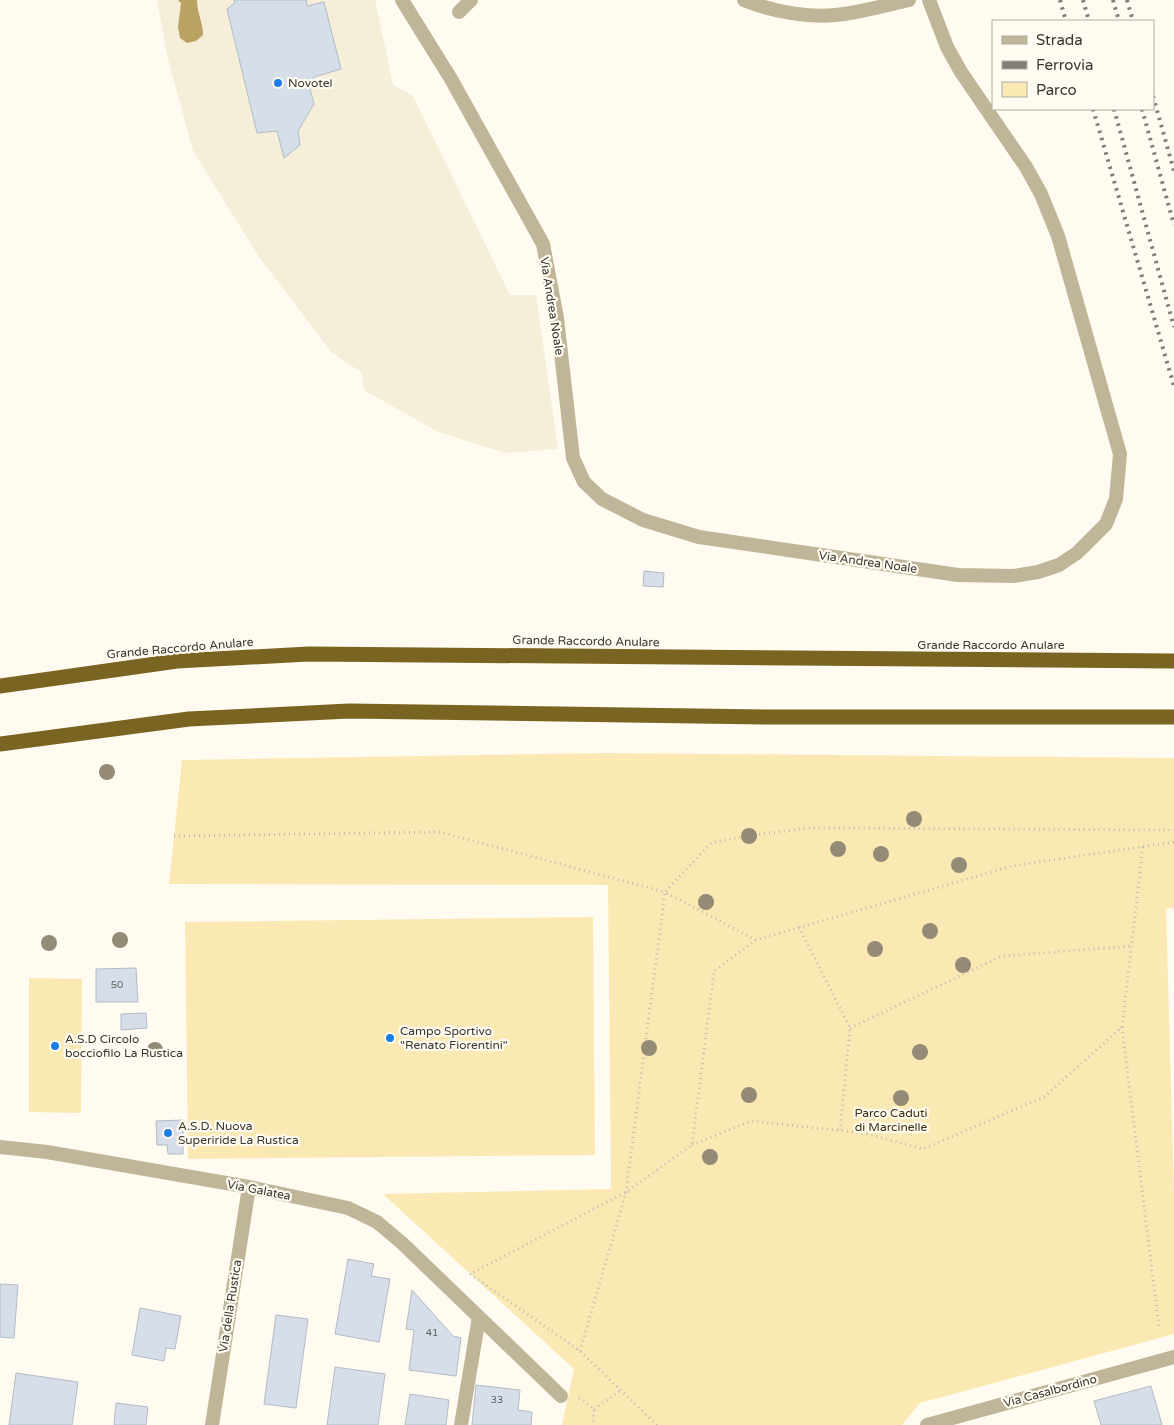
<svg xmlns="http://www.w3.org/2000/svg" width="1174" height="1425" font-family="'Varela Round',sans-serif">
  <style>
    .built { fill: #f5eed9 }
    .green { fill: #fbe9b4 }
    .water { fill: #baa362 }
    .building { fill: #d5dee9; stroke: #b2bbc6 }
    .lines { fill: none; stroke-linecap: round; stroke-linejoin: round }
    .path { stroke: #bfbcb3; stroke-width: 3; stroke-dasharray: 1 4; stroke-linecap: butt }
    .minor { stroke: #bfb599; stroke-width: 14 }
    .motorway { stroke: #796421; stroke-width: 15 }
    .rail { stroke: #807e76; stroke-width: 4; stroke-dasharray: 2.5 5; stroke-linecap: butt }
    .tree { fill: #938b76 }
    .poi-dot { fill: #1c7de6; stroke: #fffbf0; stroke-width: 2 }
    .labels { text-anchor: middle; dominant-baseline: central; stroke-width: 4.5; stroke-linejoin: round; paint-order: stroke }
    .number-label { font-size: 10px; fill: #5f615f }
    .poi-label { font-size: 12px; fill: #383731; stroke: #fffbf0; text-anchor: start }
    .street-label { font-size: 12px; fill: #383731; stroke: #fffbf0 }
    .park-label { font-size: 12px; fill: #3a3012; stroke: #fffbf0 }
  </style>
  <rect width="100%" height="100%" fill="#fffbf0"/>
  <path class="built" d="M 157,0 L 375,0 L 393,85 L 413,96 L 510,295 L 536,295 L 558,449 L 506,453 L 438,432 L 364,390 L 362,373 L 331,352 L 259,257 L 193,151 L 167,55 Z"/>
  <path class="green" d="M 606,753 L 1174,758 L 1174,908 L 1166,909 L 1174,1190 L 1174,1334 L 920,1403 L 902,1425 L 562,1425 L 574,1369 L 383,1194 L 611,1189 L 608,885 L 169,884 L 182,760 Z
    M 593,917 L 595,1155 L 188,1159 L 185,922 Z
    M 29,978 L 82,979 L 81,1113 L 29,1112 Z"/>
  <path class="water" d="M 178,0 L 197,0 C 197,13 203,22 203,35 L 196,41 L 187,43 L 180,38 L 178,27 L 181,3 Z"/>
  <path class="building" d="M 234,0 L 306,0 L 307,6 L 324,2 L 341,69 L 314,77 L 310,89 L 314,104 L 298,131 L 300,145 L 284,158 L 277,131 L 257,133 L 227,9 L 235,3 Z
    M 644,571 L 664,573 L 663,587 L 643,586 Z
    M 136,968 L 138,1002 L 96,1002 L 96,969 Z
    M 146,1013 L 147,1028 L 121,1030 L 121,1014 Z
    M 183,1120 L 183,1154 L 168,1154 L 167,1145 L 157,1145 L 156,1121 Z
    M 348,1259 L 374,1264 L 371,1276 L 390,1279 L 379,1342 L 335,1334 Z
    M 0,1284 L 18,1285 L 14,1338 L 0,1337 Z
    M 412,1290 L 453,1336 L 461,1338 L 456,1376 L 409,1370 L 414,1330 L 406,1329 Z
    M 140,1308 L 181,1316 L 175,1349 L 166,1348 L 164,1361 L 132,1355 Z
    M 276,1315 L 308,1319 L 296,1408 L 264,1404 Z
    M 335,1367 L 385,1374 L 378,1425 L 327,1425 Z
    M 16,1373 L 78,1382 L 72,1425 L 9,1425 Z
    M 476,1385 L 520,1390 L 518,1410 L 532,1412 L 531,1425 L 472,1425 Z
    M 1151,1386 L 1162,1425 L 1101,1425 L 1094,1401 Z
    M 410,1394 L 449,1400 L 446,1425 L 405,1425 Z
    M 116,1403 L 148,1407 L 146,1425 L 114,1425 Z"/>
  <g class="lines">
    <path class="path" d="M 174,836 L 440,832 L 665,892 L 711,843 L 746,836 L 809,828 L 1174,830
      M 799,927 L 850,1028 L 840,1130
      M 1122,1027 L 1159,1327
      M 850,1028 L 1002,956 L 1131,946
      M 692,1145 L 751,1121 L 864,1133 L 923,1149 L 1044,1097 L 1122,1027 L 1143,846
      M 580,1351 L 626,1192 L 665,892 L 756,940 L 1012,866 L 1174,842
      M 579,1398 L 594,1409 L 593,1425
      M 594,1409 L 621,1390
      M 657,1425 L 580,1351 L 470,1274 L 626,1192 L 692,1145 L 714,971 L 756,940"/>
    <path class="minor" d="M 402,0 L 451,79 L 543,244 L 557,318 L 573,458 L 584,482 L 602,499 L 643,520 L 699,537 L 958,575 L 1014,576 L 1038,572 L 1059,565 L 1077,553 L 1106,524 L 1116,499 L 1120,454 L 1058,236 L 1041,194 L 1026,167 L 961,72 L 947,47 L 929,0
      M 744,0 C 773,12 812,19 844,14 C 865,11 887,5 909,0
      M 459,12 L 471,0
      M 0,1147 L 47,1152 L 249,1187 L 348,1208 L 377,1222 L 402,1243 L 561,1396
      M 212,1425 L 249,1187
      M 461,1425 L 479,1317
      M 927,1425 L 1174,1357"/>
    <path class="motorway" d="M 0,686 L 177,661 L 309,654 L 1174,661
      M 0,744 L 189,719 L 349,711 L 765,717 L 1174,717"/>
    <path class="rail" d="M 1060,0 L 1066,21
      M 1083,0 L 1089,21
      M 1113,0 L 1119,21
      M 1127,0 L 1133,21
      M 1153,96 L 1174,171
      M 1093,109 L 1174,386
      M 1114,109 L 1174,327
      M 1142,109 L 1174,225"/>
  </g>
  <g class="tree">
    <circle cx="107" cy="772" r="8"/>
    <circle cx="914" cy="819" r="8"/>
    <circle cx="749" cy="836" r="8"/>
    <circle cx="838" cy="849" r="8"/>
    <circle cx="881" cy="854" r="8"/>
    <circle cx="959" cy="865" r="8"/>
    <circle cx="706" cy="902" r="8"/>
    <circle cx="930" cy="931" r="8"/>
    <circle cx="120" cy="940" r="8"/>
    <circle cx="49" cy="943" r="8"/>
    <circle cx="875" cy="949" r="8"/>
    <circle cx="963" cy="965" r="8"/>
    <circle cx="649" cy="1048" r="8"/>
    <circle cx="155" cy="1050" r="8"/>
    <circle cx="920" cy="1052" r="8"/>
    <circle cx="749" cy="1095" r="8"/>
    <circle cx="901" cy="1098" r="8"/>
    <circle cx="710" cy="1157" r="8"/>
  </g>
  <g class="poi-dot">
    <circle cx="278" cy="83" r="5"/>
    <circle cx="390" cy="1038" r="5"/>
    <circle cx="55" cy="1046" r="5"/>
    <circle cx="168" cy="1133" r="5"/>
  </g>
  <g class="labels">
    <g class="number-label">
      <text x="117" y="985">50</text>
      <text x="432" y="1333">41</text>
      <text x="497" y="1400">33</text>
    </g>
    <g class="poi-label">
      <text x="288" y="83">Novotel</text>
      <text x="400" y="1031">Campo Sportivo<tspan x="400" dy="14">"Renato Fiorentini"</tspan></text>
      <text x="65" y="1039">A.S.D Circolo<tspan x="65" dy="14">bocciofilo La Rustica</tspan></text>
      <text x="178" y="1126">A.S.D. Nuova<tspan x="178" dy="14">Superiride La Rustica</tspan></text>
    </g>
    <g class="street-label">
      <text transform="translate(552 306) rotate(81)">Via Andrea Noale</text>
      <text transform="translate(868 562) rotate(8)">Via Andrea Noale</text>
      <text transform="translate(586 641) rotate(1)">Grande Raccordo Anulare</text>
      <text x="991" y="645">Grande Raccordo Anulare</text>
      <text transform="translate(180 648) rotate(-5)">Grande Raccordo Anulare</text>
      <text transform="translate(259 1190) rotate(11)">Via Galatea</text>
      <text transform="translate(230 1306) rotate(-81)">Via della Rustica</text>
      <text transform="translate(1050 1391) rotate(-15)">Via Casalbordino</text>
    </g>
    <g class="park-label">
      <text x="891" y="1113">Parco Caduti<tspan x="891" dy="14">di Marcinelle</tspan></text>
    </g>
  </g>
  <rect x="992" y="20" width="162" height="90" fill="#fffbf0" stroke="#afada4"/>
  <rect x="1002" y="36" width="25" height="8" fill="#bfb599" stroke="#afada4"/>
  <text x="1036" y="45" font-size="15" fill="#383731">Strada</text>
  <rect x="1002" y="61" width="25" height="8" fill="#807e76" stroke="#afada4"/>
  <text x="1036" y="70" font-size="15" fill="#383731">Ferrovia</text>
  <rect x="1002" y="82" width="25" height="15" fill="#fbe9b4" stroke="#afada4"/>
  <text x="1036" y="95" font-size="15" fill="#383731">Parco</text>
</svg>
